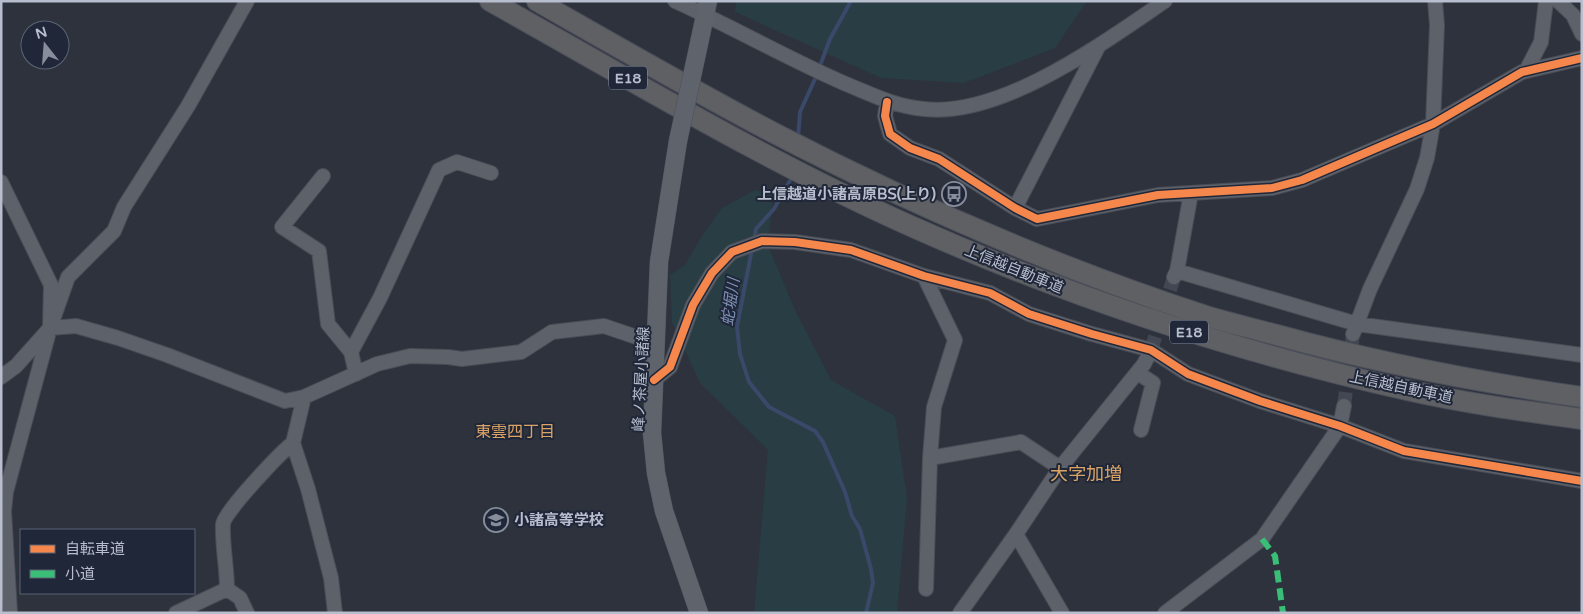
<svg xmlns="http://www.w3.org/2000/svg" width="1583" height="614" font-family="'Varela Round','Noto Sans JP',sans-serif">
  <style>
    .green { fill: #293d44 }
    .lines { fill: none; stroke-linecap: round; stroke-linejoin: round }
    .stream { stroke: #3a4969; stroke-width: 4 }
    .minor-tunnel { stroke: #424753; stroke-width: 14; stroke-dasharray: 14 7; stroke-linecap: butt }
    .minor-casing { stroke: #4a4d55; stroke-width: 16 }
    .major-casing { stroke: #4b4f5a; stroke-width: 19 }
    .highway-casing { stroke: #4a4e59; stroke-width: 22 }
    .minor { stroke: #5d616a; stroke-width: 14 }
    .major { stroke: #5f636c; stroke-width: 18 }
    .highway { stroke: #5e6064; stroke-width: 20 }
    .major-bridge-casing { stroke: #4b4f5a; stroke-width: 19; stroke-linecap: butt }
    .major-bridge { stroke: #5f636c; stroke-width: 18 }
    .quiet { stroke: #3abd76; stroke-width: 6; stroke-dasharray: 12 6; stroke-linecap: butt }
    .cycleway-casing { stroke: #1f2739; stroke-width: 11 }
    .cycleway { stroke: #f5874c; stroke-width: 8 }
    .labels { text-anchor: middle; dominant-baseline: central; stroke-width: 4; stroke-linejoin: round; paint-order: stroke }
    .shield { fill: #1f2739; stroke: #8a91a1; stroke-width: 1 }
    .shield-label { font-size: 14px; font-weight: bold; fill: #b8becd }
    .poi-label { font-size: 15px; font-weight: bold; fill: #b8becd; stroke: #1f2739; text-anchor: end }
    .street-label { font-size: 15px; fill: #b8becd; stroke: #1f2739 }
    .water-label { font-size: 16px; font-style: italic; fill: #7e90b5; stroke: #1f2739 }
    .neighbourhood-label { font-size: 16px; fill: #dba465; stroke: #1f2739 }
    .quarter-label { font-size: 18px; fill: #dba465; stroke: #1f2739 }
  </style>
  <rect width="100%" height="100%" fill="#2d323d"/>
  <path class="green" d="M 736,1 L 1087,1 L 1055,48 L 964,83 L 881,78 L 735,12 Z
    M 755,190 L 773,195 L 768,245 L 795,310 L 831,380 L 895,416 L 907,498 L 897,613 L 754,613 L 768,450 L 700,383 L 672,322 L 670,275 L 685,265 L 700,239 L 722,208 Z"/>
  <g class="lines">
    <path class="stream" d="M 798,138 L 800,112 L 815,79 L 830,39 L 851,1
      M 754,240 L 756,229 L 774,209 L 792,177
      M 752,249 L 737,327 L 740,354 L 749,382 L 769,407 L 815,431 L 823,442 L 845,492 L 852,516 L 860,529 L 871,569 L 873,583 L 866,613"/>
    <path class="minor-tunnel" d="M 1151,350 L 1174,277
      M 1344,406 L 1353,334"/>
    <defs>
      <path id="minor" d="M 675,1 C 733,27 788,59 846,84 C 873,95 894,106 924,109 C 1001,118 1103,43 1165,1
        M 1558,1 L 1573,15 L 1582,34
        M 1526,71 L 1541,42 L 1546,1
        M 887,102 L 885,116 L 890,134 L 910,148 L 939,159 L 1015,208 L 1037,219 L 1158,195 L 1272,188 L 1302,180 L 1433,124 L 1522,72 L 1582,58
        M 323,176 L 282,227 L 319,251 L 328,324 L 351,352
        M 1,182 L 51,285 L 50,328 L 16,366 L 1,377
        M 1015,208 L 1098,47
        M 1177,271 L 1357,324 L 1582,355
        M 924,276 L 955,340 L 934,407 L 930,458 L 1021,442 L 1060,468
        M 1174,277 L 1177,271 L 1191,193
        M 50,328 L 76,326 L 118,338 L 167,355 L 285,401 L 304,397 L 377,364 L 410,356 L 448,357 L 462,359 L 521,352 L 552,332 L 604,326 L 657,344
        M 1353,334 L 1370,289 L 1417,189 L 1427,158 L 1433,124 L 1437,25 L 1435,1
        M 1138,373 L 1153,383 L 1141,430
        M 356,374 L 351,352 L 380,298 L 439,170 L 457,162 L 491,173
        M 654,380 L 670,367 L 693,305 L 712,273 L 732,252 L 762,241 L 795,242 L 851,250 L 924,276 L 990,293 L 1029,314 L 1092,334 L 1151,350 L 1188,374 L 1260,401 L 1340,426 L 1404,451 L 1582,481
        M 304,397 L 293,443 L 308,489 L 331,578 L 335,613
        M 1016,534 L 1062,613
        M 227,589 C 227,567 222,545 223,524 C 224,512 281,452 293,443
        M 227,589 L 240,598 L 247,613
        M 926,589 L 930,458
        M 10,613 L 4,511 L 6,492 L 50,328 L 68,277 L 114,231 L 124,207 L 188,106 L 247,1
        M 176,613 L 227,589
        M 960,613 L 1016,534 L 1060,468 L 1144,364 L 1151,350
        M 1165,613 L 1262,539 L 1340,426 L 1344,406"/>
      <path id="major" d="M 700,39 L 708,1
        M 678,141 L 659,262 L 652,433 L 656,473 L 664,511 L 699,613"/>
      <path id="highway" d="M 490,1 C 630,79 767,162 913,227 C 1072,298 1237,352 1407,390 C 1464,403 1523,411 1582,419
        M 537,1 C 616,46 694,91 774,133 C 913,205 1058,268 1206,316 C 1230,323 1254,329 1277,335 C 1378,363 1478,382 1582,397"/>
    </defs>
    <use href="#minor" class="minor-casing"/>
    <use href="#major" class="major-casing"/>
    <use href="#highway" class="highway-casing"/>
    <use href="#minor" class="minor"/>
    <use href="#major" class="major"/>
    <use href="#highway" class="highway"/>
    <defs>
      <path id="major-bridge" d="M 678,141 L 700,39"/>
    </defs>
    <use href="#major-bridge" class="major-bridge-casing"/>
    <use href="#major-bridge" class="major-bridge"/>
    <path class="quiet" d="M 1262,539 L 1275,556 L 1283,613"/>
    <defs>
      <path id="cycleway" d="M 887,102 L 885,116 L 890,134 L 910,148 L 939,159 L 1015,208 L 1037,219 L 1158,195 L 1272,188 L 1302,180 L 1433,124 L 1522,72 L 1582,58
        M 654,380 L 670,367 L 693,305 L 712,273 L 732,252 L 762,241 L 795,242 L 851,250 L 924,276 L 990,293 L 1029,314 L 1092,334 L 1151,350 L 1188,374 L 1260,401 L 1340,426 L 1404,451 L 1582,481"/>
    </defs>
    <use href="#cycleway" class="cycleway-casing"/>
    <use href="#cycleway" class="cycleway"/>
  </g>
  <defs>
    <symbol id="bus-ring" viewBox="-11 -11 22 22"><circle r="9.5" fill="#1f2739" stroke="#878d9b" stroke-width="1.5"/><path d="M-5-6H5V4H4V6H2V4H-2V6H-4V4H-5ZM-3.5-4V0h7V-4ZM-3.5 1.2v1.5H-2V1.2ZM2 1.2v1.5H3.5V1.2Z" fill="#878d9b"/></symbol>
    <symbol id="school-ring" viewBox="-11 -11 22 22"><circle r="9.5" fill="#1f2739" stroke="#878d9b" stroke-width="1.5"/><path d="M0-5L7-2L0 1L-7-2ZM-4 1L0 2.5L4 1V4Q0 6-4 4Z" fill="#878d9b"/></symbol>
  </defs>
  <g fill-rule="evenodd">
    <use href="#bus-ring" x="940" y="180" width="28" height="28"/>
    <use href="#school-ring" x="482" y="506" width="28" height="28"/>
  </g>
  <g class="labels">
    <g class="shield">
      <rect x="609" y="66.5" width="38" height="23" rx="4"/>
      <rect x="1170" y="320.5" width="38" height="23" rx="4"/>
    </g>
    <g class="shield-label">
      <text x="628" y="78">E18</text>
      <text x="1189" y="332">E18</text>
    </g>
    <g class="poi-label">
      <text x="936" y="194">上信越道小諸高原BS(上り)</text>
      <text x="514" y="520" text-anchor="start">小諸高等学校</text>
    </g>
    <g class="street-label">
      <text transform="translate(1014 269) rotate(22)">上信越自動車道</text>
      <text transform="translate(641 379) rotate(-87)">峰ノ茶屋小諸線</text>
      <text transform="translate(1401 387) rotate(12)">上信越自動車道</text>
    </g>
    <g class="water-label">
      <text transform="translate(731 302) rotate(-82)">蛇堀川</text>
    </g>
    <g class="neighbourhood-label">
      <text x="515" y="432">東雲四丁目</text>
    </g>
    <g class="quarter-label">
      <text x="1086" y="474">大字加増</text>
    </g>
  </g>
  <rect width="1583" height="614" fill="none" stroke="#b8becd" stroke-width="5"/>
  <rect x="20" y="529" width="175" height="65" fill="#1f2739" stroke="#5c6374"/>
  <rect x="30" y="545" width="25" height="8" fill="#f5874c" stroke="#5c6374"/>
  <text x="65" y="554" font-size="15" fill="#b8becd">自転車道</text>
  <rect x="30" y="570" width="25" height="8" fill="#3abd76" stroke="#5c6374"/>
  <text x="65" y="579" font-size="15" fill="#b8becd">小道</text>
  <g transform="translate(45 45) rotate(343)"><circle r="24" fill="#1f2739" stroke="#5c6374"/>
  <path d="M0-4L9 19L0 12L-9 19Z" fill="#878d9b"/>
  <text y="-8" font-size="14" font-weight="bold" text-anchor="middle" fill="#b8becd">N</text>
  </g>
</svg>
